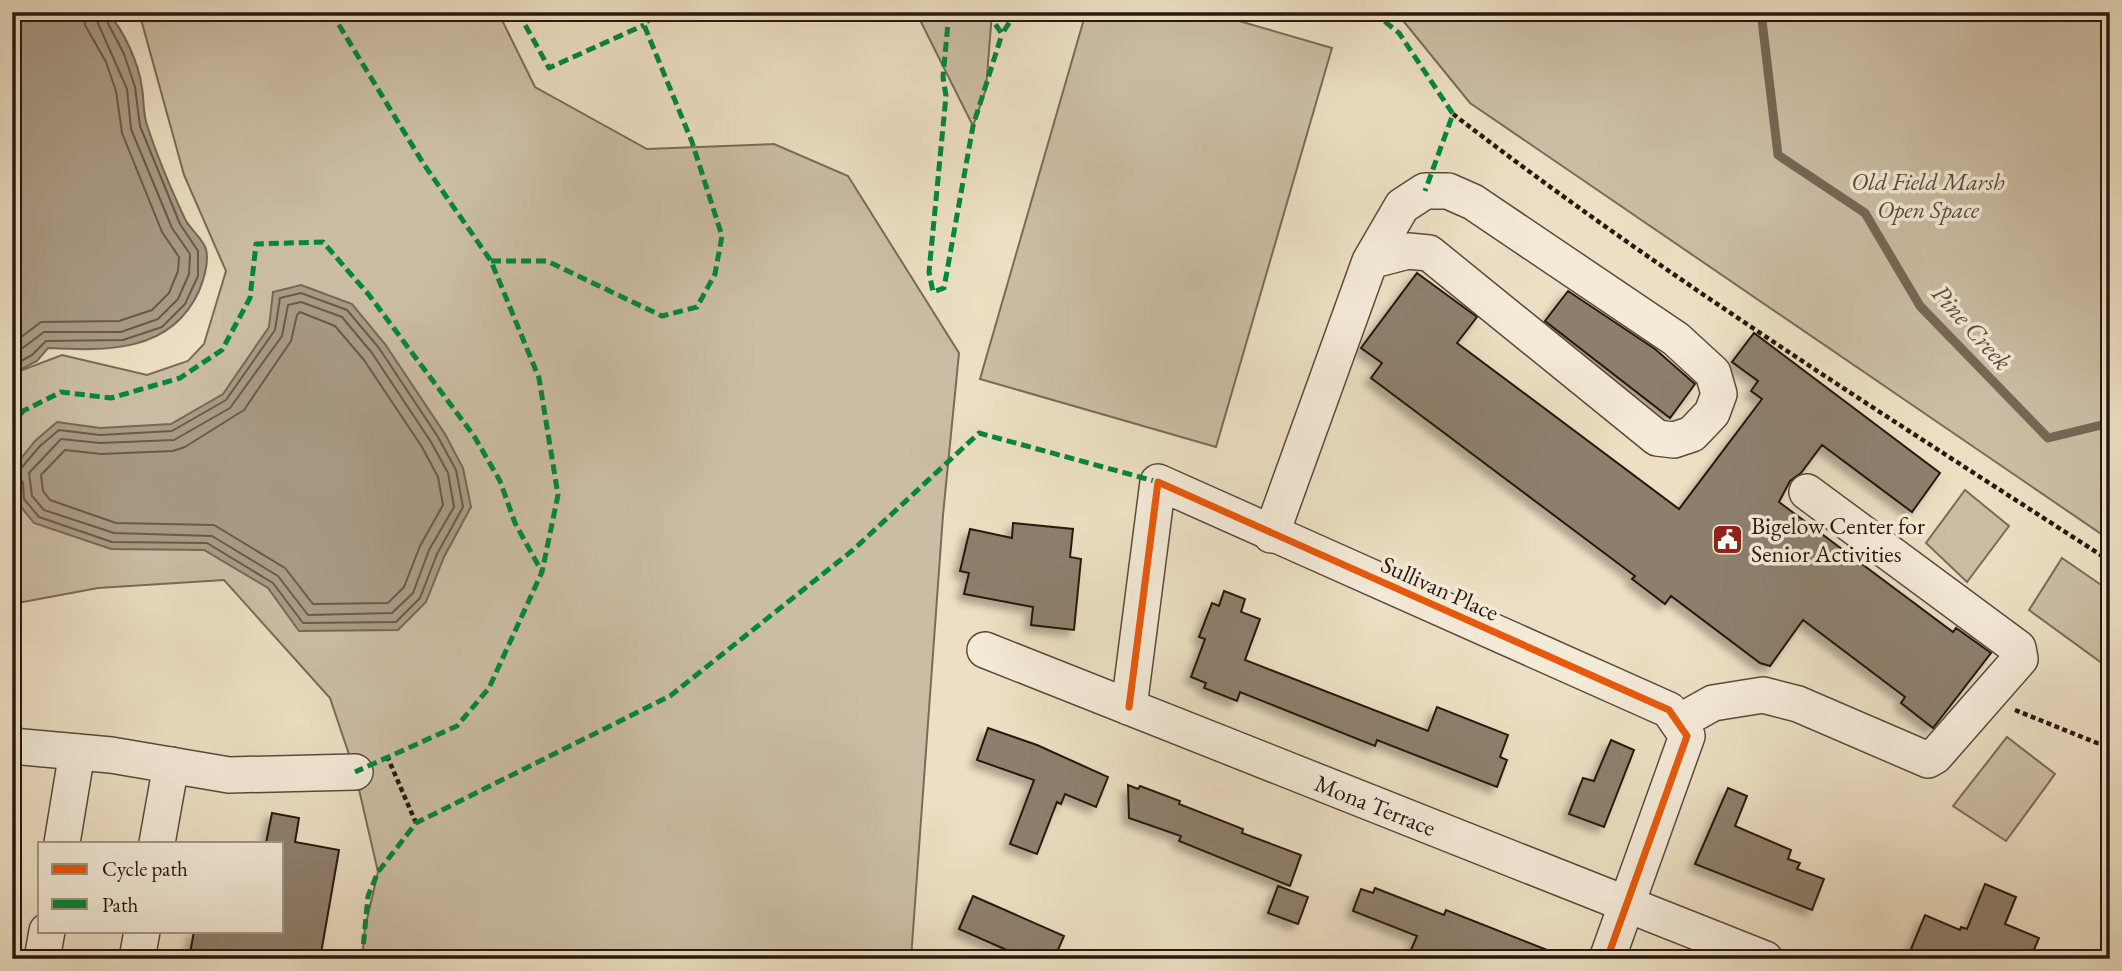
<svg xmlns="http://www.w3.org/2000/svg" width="2122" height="971" font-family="'EB Garamond',serif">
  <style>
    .green { fill: #cbbda4; stroke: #7a6a5a; stroke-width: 2 }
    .water { fill: #aa9b86; stroke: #766756; stroke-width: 2 }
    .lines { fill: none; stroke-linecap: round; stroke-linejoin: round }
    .shore { stroke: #6a5a4a; stroke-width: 2 }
    .stream { stroke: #766756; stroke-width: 9 }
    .building { fill: #8e7f6d; stroke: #29180f; stroke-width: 2; filter: url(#shadow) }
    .minor-casing { stroke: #5a4a3c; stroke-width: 38 }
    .path { stroke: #29180f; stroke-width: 4.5; stroke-dasharray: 5 3.5; stroke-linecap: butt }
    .minor { stroke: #f3ead8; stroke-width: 35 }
    .quiet { stroke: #00873e; stroke-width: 5; stroke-dasharray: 10 5; stroke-linecap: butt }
    .cycleway-casing { stroke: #f3ead8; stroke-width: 11 }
    .cycleway { stroke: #e8590c; stroke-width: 7 }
    .labels { text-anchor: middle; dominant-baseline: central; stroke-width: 7; stroke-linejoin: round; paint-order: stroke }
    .park-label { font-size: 24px; font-style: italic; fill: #5a4a3c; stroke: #f3ead8 }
    .poi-label { font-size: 24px; fill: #29180f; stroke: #f3ead8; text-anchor: start }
    .street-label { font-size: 24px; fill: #29180f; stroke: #f3ead8 }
    .water-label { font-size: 26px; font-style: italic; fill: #5d4c3f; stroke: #f3ead8 }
  </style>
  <defs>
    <filter id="shadow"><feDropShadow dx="-6" dy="6" stdDeviation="3.5" flood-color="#0004"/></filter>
  </defs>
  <rect width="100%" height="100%" fill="#ecdfc3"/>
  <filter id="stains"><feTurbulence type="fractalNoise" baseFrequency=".00286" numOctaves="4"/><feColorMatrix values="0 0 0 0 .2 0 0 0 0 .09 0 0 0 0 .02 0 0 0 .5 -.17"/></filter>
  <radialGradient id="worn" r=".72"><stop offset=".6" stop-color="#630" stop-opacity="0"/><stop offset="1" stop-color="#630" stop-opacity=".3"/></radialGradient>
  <path class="green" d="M 136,12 L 498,12 L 535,87 L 647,149 L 774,144 L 848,176 L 959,353 L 943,515 L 911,959 L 362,959 L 365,928 L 378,872 L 355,772 L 330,698 L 224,580 L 98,588 L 12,604 L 12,378 L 17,372 L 62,355 L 147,375 L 188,361 L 204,344 L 226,271 L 184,175 L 142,23 Z
    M 916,12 L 992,12 L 986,89 L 973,126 Z
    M 1086,12 L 1208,12 L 1332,48 L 1216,447 L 980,379 Z
    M 1396,12 L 2110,12 L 2110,540 L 1470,103 Z
    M 1965,490 L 2009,526 L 1967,582 L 1926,543 Z
    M 2062,558 L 2110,591 L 2110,669 L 2029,610 Z
    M 2007,737 L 2055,774 L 2006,841 L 1953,806 Z"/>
  <path class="water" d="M 12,12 L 107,12 C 124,30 139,64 142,88 C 144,100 143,114 147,125 C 157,156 171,189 185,219 C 190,229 203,239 206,249 C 209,262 204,279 199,291 C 171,353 106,351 48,348 L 37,361 L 12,374 Z
    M 301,285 L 352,304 L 385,344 L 445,434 L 463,468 L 471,507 L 444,557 L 426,602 L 398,630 L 299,631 L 268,588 L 204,550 L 111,549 L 34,523 L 17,502 L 15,466 L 35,441 L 57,422 L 100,428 L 171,424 L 223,394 L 269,327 L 273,292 Z"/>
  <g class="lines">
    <path class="shore" d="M 301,293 L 347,310 L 379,348 L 438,437 L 456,470 L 463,507 L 437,554 L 420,598 L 396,622 L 303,623 L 273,583 L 207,543 L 112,542 L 39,517 L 24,499 L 23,483 L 17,473 L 40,446 L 59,430 L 100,435 L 172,431 L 226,400 L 275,330 L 280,298 Z
      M 301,302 L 342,317 L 372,353 L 431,442 L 448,473 L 454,507 L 429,550 L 413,593 L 392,613 L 308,615 L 278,576 L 212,536 L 114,533 L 44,510 L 32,496 L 29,473 L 61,439 L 100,443 L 174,440 L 230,408 L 282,336 L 288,305 Z
      M 300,312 L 335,326 L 364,360 L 422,447 L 438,477 L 443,505 L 420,546 L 404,587 L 388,603 L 313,604 L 285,568 L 214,525 L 116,523 L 50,500 L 43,491 L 41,475 L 65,450 L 101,454 L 173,451 L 185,447 L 244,410 L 291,341 L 297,315 Z
      M 12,344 L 41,322 L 119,321 L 152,310 L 169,293 L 178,271 L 179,257 L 162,232 L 122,133 L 116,91 L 106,62 L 85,25 L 83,12
      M 12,356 L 44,332 L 121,332 L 158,319 L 178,299 L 189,274 L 190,254 L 172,228 L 131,129 L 127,89 L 93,12
      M 12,366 L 32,355 L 46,341 L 123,340 L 162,327 L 185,304 L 198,276 L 198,251 L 180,224 L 140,126 L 135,87 L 124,54 L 102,12"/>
    <path class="stream" d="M 1761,12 L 1778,155 L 1865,213 L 1920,306 L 2048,438 L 2110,423"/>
  </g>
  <path class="building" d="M 1417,273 L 1477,317 L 1457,343 L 1679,509 L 1762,399 L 1751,391 L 1758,381 L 1732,362 L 1754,333 L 1940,473 L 1912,512 L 1822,445 L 1801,473 L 1790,481 L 1779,502 L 1953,632 L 1956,628 L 1991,653 L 1933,728 L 1901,703 L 1905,697 L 1803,620 L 1770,666 L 1760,663 L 1671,596 L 1665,604 L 1632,579 L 1635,576 L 1371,378 L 1382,363 L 1361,348 Z
    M 1568,291 L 1655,349 L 1695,384 L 1670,418 L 1545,321 Z
    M 1013,523 L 1073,529 L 1070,557 L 1081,559 L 1074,630 L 1031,625 L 1033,607 L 964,594 L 969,573 L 960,571 L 970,529 L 1012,538 Z
    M 1224,591 L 1245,599 L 1241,612 L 1260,619 L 1245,660 L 1428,731 L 1437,707 L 1508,735 L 1500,757 L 1507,760 L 1497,787 L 1377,740 L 1375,746 L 1240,692 L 1237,701 L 1204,688 L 1206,683 L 1191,677 L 1205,639 L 1199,637 L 1212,603 L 1219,606 Z
    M 988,728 L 1037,745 L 1108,777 L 1096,807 L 1065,794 L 1061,804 L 1057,802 L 1037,854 L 1010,844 L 1034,780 L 977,760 Z
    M 1611,740 L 1634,750 L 1604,827 L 1569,814 L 1583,778 L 1594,781 Z
    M 1128,785 L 1138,789 L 1140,786 L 1180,801 L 1179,804 L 1243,829 L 1242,833 L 1301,855 L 1290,886 L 1179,841 L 1181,836 L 1129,818 Z
    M 1728,788 L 1747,796 L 1735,826 L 1791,850 L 1788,859 L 1800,863 L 1797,869 L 1824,879 L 1812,910 L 1695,864 Z
    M 272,813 L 299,818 L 295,842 L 339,850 L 320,959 L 189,959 L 194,931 L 282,931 L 282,843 L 266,843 Z
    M 1985,884 L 2016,897 L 2005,924 L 2039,938 L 2030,959 L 1925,959 L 1924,955 L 1911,949 L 1925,915 L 1960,930 L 1961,927 L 1967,929 Z
    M 1278,886 L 1308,897 L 1298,924 L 1268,913 Z
    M 1375,888 L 1444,915 L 1446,910 L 1570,959 L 1407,959 L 1417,936 L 1353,911 L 1361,889 L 1373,893 Z
    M 973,896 L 1064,936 L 1054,959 L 1027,959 L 959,929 Z"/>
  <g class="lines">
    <defs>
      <g id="minor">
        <path d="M 1271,535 L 1370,261 L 1402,206 L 1425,191 L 1448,191 L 1473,202 L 1676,339 L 1713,373 L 1719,394 L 1712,413 L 1692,434 L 1674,440 L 1657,438 L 1429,253 L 1408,251 L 1370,261"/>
        <path id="s1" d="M 985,650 L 1765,959"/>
        <path d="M 1129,707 L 1158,482 L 1669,710 L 1687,736 L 1607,959"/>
        <path d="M 1679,722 L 1713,703 L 1763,695 L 1798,704 L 1928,760 L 1935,756 L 2020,659 L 2018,648 L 1807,492"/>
        <path d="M 12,746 L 111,755 L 229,775 L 355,772"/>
        <path d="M 62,843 L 77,752"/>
        <path d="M 157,843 L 171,765"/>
        <path d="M 42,959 L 47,931"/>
        <path d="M 137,959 L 142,931"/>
      </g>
    </defs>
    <use href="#minor" class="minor-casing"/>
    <path class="path" d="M 1453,114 C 1663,276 1888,417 2110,561
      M 2015,710 L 2097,743 L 2110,744
      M 387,756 L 416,823"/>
    <use href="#minor" class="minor"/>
    <path class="quiet" d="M 331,12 L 423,163 L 491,261 L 539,378 L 558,495 L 542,572 L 489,688 L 457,726 L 355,772
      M 518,12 L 549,68 L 644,25
      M 949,12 L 943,77 L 946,96 L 929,272 L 933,292 L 944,288 L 973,126 L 1002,34
      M 987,12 L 1002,34 L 1016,12
      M 1373,12 L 1399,33 L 1453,114 L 1425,191
      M 491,261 L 547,261 L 662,316 L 697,307 L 715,274 L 722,236 L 692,142 L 644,25 L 656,12
      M 12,426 L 23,411 L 61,392 L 111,398 L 180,378 L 222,350 L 250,298 L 256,244 L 323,242 L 369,295 L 474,436 L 500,481 L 515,523 L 542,572
      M 362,959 L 368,896 L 378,872 L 416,823 L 670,696 L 853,550 L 979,433 L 1158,482"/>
    <defs>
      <path id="cycleway" d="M 1129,707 L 1158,482 L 1669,710 L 1687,736 L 1607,959"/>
    </defs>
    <use href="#cycleway" class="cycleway-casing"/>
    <use href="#cycleway" class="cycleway"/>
  </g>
  <defs>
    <symbol id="civic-square" viewBox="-11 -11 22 22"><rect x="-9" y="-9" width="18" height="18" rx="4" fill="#8f2418" stroke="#f3ead8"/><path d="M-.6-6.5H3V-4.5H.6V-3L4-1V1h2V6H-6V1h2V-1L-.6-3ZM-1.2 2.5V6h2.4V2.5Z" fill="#fff"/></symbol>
  </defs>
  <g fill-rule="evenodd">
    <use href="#civic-square" x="1710" y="522" width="35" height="35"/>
  </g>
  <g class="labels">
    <g class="park-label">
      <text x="1928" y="181">Old Field Marsh<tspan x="1928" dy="28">Open Space</tspan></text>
    </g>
    <g class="poi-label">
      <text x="1751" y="525">Bigelow Center for<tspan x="1751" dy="28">Senior Activities</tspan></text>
    </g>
    <g class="street-label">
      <text transform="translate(1440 588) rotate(24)">Sullivan Place</text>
      <text stroke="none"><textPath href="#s1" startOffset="420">Mona Terrace</textPath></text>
    </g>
    <g class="water-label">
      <text transform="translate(1972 327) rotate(48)">Pine Creek</text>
    </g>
  </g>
  <rect width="2122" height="971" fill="none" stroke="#ecdfc3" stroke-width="42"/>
  <rect x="14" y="14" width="2094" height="943" fill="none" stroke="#29180f" stroke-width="3.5"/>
  <rect x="21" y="21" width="2080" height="929" fill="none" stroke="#29180f" stroke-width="2"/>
  <rect x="38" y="842" width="245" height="91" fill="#f3ead8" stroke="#a29688" stroke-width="2"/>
  <rect x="52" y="864" width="35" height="10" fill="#e8590c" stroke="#a29688" stroke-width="2"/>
  <text x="102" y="876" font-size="21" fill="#29180f">Cycle path</text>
  <rect x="52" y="899" width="35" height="10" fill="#00873e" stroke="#a29688" stroke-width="2"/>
  <text x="102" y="912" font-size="21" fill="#29180f">Path</text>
  <rect width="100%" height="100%" filter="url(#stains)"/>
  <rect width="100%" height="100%" fill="url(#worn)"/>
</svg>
